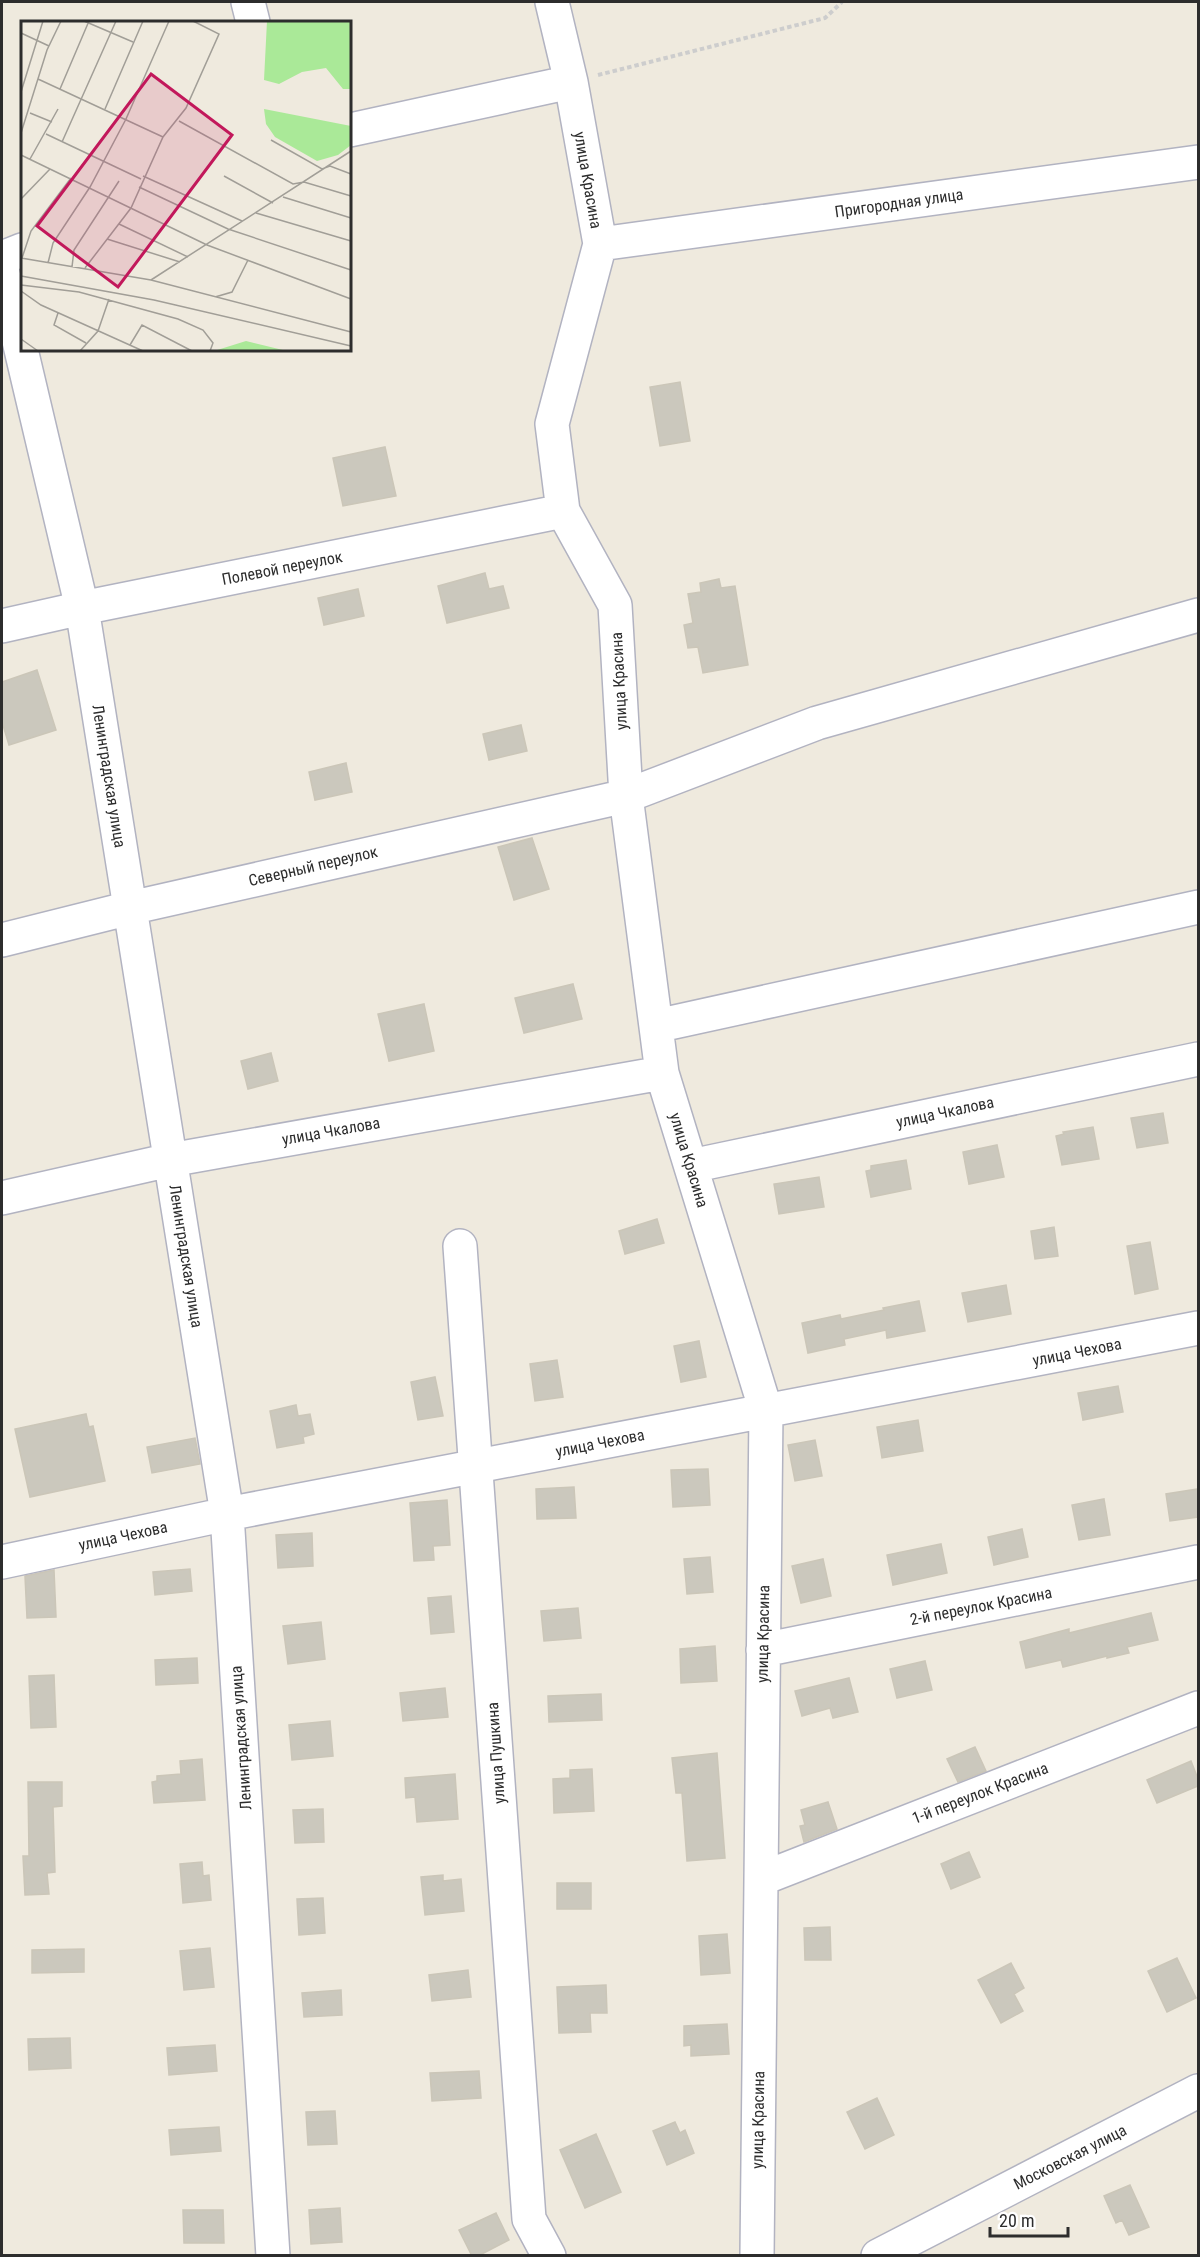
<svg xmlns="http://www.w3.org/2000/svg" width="1200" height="2257" font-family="'Roboto Condensed',sans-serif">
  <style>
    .building { fill: #cbc8bd; stroke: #cbc6b8; stroke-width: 1.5 }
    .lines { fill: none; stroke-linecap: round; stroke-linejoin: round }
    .minor-casing { stroke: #b2b3c1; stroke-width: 36 }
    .path { stroke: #cdcdcd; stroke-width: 4; stroke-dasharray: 4.5 3; stroke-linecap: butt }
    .minor { stroke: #fff; stroke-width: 33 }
    .labels { text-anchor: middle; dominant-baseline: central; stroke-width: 5; stroke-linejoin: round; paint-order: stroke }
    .street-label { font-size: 16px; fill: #2d2d2d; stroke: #fff }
    .inset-road { fill: none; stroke: #a19e97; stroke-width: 1.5 }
    .view { fill: #c2185b; fill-opacity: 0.15; stroke: #c2185b; stroke-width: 3 }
    .inset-edge { fill: none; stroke: #2d2d2d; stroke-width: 3 }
  </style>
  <rect width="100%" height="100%" fill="#efeade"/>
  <path class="building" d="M 680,382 L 690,441 L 660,446 L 650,387 Z
    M 385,447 L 396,496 L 343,506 L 333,458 Z
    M 485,573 L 489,589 L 503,586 L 509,608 L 447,623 L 438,586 Z
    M 719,579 L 721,588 L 735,586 L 748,665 L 703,673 L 698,647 L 688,648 L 684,625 L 693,623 L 688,594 L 701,592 L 700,583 Z
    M 358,589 L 364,616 L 324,625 L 318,598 Z
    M 37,670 L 56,730 L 9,745 L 2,722 L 2,682 Z
    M 521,725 L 527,751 L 489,760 L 483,734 Z
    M 346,763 L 352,792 L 315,800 L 309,772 Z
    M 532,838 L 549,889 L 514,900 L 498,847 Z
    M 573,984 L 582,1019 L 524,1033 L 515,998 Z
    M 424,1004 L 434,1051 L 389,1061 L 378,1014 Z
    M 271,1053 L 278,1081 L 248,1089 L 241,1061 Z
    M 1163,1113 L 1168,1143 L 1137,1148 L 1131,1118 Z
    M 1093,1127 L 1099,1159 L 1062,1165 L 1056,1136 L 1064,1134 L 1063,1132 Z
    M 997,1145 L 1004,1177 L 969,1184 L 963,1152 Z
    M 906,1160 L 911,1189 L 871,1197 L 866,1171 L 871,1170 L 871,1166 Z
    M 819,1177 L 824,1207 L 779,1214 L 774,1184 Z
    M 657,1219 L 664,1243 L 625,1254 L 619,1231 Z
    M 1054,1227 L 1058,1256 L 1035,1259 L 1031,1231 Z
    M 1150,1242 L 1158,1289 L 1135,1294 L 1127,1246 Z
    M 1006,1285 L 1011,1314 L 968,1322 L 962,1293 Z
    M 919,1301 L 925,1331 L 887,1338 L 886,1330 L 844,1339 L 845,1345 L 808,1353 L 802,1323 L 840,1315 L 841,1319 L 884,1310 L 883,1308 Z
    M 699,1341 L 706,1377 L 681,1382 L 674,1346 Z
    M 557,1360 L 563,1397 L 535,1401 L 530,1364 Z
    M 435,1377 L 443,1416 L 418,1420 L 411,1382 Z
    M 1118,1386 L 1123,1412 L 1083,1420 L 1078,1393 Z
    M 296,1405 L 298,1416 L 310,1414 L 314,1434 L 303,1437 L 304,1443 L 277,1448 L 270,1411 Z
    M 86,1414 L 89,1427 L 93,1426 L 105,1481 L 30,1497 L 15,1429 Z
    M 918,1420 L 923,1451 L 882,1458 L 877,1427 Z
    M 195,1438 L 200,1464 L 152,1473 L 147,1447 Z
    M 815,1440 L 822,1476 L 795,1481 L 788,1445 Z
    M 708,1469 L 710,1505 L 673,1507 L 671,1470 Z
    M 574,1487 L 576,1518 L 537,1519 L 536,1489 Z
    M 1198,1489 L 1198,1517 L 1170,1521 L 1166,1494 Z
    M 1104,1499 L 1110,1535 L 1079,1540 L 1072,1505 Z
    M 447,1500 L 450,1545 L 433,1546 L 434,1560 L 414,1561 L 410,1503 Z
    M 1022,1529 L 1028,1557 L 994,1565 L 988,1537 Z
    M 312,1533 L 313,1566 L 278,1568 L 276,1535 Z
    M 941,1544 L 947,1573 L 893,1585 L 887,1555 Z
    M 710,1557 L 713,1592 L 687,1594 L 684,1559 Z
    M 823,1559 L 831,1596 L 801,1603 L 792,1566 Z
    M 190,1569 L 192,1591 L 155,1595 L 153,1572 Z
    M 54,1570 L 56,1617 L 27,1618 L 25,1576 Z
    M 451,1596 L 454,1632 L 431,1634 L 428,1598 Z
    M 578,1608 L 581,1638 L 544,1641 L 541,1611 Z
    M 1151,1613 L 1158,1640 L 1127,1647 L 1129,1653 L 1107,1658 L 1107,1656 L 1063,1667 L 1061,1660 L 1026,1668 L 1020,1642 L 1069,1629 L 1069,1633 Z
    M 321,1622 L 325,1659 L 288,1664 L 283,1626 Z
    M 715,1646 L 717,1681 L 681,1683 L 680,1649 Z
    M 197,1658 L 198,1683 L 156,1685 L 155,1660 Z
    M 925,1661 L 932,1690 L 897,1698 L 890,1669 Z
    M 54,1675 L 56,1727 L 31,1728 L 29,1676 Z
    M 849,1678 L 858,1712 L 833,1718 L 830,1708 L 802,1716 L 795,1691 Z
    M 445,1688 L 448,1717 L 403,1721 L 400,1693 Z
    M 601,1694 L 602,1720 L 549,1722 L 548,1696 Z
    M 330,1721 L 333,1756 L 292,1760 L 289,1725 Z
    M 975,1747 L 986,1771 L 958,1782 L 947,1759 Z
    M 717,1753 L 725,1858 L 687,1861 L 682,1793 L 676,1793 L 672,1758 Z
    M 202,1759 L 205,1800 L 154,1803 L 152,1782 L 157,1781 L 157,1776 L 181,1774 L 180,1761 Z
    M 1191,1761 L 1198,1779 L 1198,1786 L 1157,1803 L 1147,1780 Z
    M 592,1769 L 594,1811 L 554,1813 L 553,1779 L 570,1778 L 570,1770 Z
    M 455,1774 L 458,1819 L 417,1822 L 415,1797 L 406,1798 L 405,1778 Z
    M 28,1782 L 62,1782 L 62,1806 L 53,1807 L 55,1872 L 47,1873 L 49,1894 L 25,1895 L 23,1856 L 29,1856 Z
    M 828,1802 L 837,1829 L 804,1842 L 800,1826 L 805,1825 L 801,1810 Z
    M 323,1809 L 324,1842 L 295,1843 L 293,1810 Z
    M 969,1852 L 980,1877 L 951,1889 L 941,1864 Z
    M 202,1862 L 203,1876 L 209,1875 L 211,1900 L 183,1903 L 180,1864 Z
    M 443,1875 L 443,1881 L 461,1879 L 464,1911 L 425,1915 L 421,1877 Z
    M 557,1883 L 591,1883 L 591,1909 L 557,1909 Z
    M 323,1898 L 325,1933 L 299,1935 L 297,1899 Z
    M 830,1927 L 831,1960 L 805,1960 L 804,1928 Z
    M 727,1934 L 730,1973 L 701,1975 L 699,1936 Z
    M 210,1948 L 214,1987 L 184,1990 L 180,1951 Z
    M 84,1949 L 84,1972 L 32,1973 L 32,1950 Z
    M 1177,1958 L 1196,1998 L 1167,2012 L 1148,1971 Z
    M 1011,1963 L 1024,1988 L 1014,1994 L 1023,2011 L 1001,2023 L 978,1980 Z
    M 468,1970 L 471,1997 L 432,2001 L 429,1975 Z
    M 606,1985 L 607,2013 L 590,2013 L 591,2032 L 559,2033 L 557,1987 Z
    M 341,1990 L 342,2015 L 304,2017 L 302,1993 Z
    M 727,2024 L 729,2054 L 691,2056 L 691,2045 L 684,2046 L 684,2026 Z
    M 70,2038 L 71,2068 L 29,2070 L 28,2039 Z
    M 215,2045 L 217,2071 L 169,2075 L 167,2048 Z
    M 479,2071 L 481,2098 L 432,2101 L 430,2073 Z
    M 877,2098 L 894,2135 L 865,2149 L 847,2112 Z
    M 335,2111 L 337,2144 L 308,2145 L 306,2112 Z
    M 675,2122 L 680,2133 L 685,2130 L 694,2153 L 667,2165 L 653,2131 Z
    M 219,2127 L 221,2151 L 171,2155 L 169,2130 Z
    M 596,2134 L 621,2192 L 585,2208 L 560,2150 Z
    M 1130,2185 L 1149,2227 L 1129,2235 L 1122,2220 L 1116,2223 L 1104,2196 Z
    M 340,2208 L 342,2242 L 311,2244 L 309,2210 Z
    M 183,2210 L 223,2210 L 224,2243 L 184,2243 Z
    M 496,2213 L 509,2240 L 478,2256 L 472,2256 L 459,2230 Z"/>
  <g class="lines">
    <defs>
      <path id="minor" d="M 248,2 L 253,22
        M 552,2 L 571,82 L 600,244 L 552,424 L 563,511 L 615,605 L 626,796 L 662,1073 L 766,1411 L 757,2256
        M 350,130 L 571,82
        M 600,244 L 1198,162
        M 2,258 L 22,250
        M 2,269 L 82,608 L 227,1514 L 273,2256
        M 2,626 L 82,608 L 563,511
        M 2,940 L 130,908 L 626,796 L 817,723 L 1198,615
        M 656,1026 L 1198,907
        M 691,1166 L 1198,1059
        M 2,1198 L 170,1160 L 662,1073
        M 460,1246 L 529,2219 L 549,2256
        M 2,1562 L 227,1514 L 1198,1328
        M 763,1650 L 1198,1562
        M 761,1879 L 1198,1708
        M 878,2256 L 1198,2091"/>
    </defs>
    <use href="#minor" class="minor-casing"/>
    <path class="path" d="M 598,75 L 825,18 L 842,2"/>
    <use href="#minor" class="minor"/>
  </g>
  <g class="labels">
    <g class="street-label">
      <text transform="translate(588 180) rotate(80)">улица Красина</text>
      <text transform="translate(899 203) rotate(-8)">Пригородная улица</text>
      <text transform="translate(282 568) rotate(-11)">Полевой переулок</text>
      <text transform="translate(619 681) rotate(-93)">улица Красина</text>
      <text transform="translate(109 776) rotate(81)">Ленинградская улица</text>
      <text transform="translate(313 866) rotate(-13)">Северный переулок</text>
      <text transform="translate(945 1112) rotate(-12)">улица Чкалова</text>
      <text transform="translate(331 1131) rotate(-10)">улица Чкалова</text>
      <text transform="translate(689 1160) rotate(73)">улица Красина</text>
      <text transform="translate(186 1256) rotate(81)">Ленинградская улица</text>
      <text transform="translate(1077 1352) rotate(-11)">улица Чехова</text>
      <text transform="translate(600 1443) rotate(-11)">улица Чехова</text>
      <text transform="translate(123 1536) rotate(-12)">улица Чехова</text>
      <text transform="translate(981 1606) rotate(-11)">2-й переулок Красина</text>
      <text transform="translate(763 1634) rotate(-89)">улица Красина</text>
      <text transform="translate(241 1738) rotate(-94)">Ленинградская улица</text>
      <text transform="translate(496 1753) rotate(-94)">улица Пушкина</text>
      <text transform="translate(980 1793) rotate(-21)">1-й переулок Красина</text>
      <text transform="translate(758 2120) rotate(-89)">улица Красина</text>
      <text transform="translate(1070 2157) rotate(-27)">Московская улица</text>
    </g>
  </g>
  <g transform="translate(21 21)">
    <rect width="330" height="330" fill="#efeade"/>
    <path d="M 246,0 L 330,0 L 330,68 L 322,68 L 305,47 L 281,51 L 258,63 L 243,59 ZM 243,88 L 330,105 L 330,124 L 317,134 L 296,140 L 254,116 L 245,103 ZM 225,320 L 266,330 L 193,330 Z" fill="#aae998"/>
    <path class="inset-road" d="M 63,0 L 112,21M 0,12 L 28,25M 17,58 L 142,116M 39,68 L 68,0M 0,71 L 22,0M 84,88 L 122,0M 9,92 L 31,101M 158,100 L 272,163 L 283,161 L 330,175M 0,112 L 26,29 L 40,0M 25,113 L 120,158M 250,119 L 301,148 L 309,145 L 330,153M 41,121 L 95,0M 0,134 L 186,224 L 330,278M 9,138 L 37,88M 122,155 L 221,200M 203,155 L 252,182M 118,166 L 207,208 L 330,249M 262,176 L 330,197M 0,178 L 29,148M 235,192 L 330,220M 98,203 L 167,236M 86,218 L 159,241M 0,237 L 130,259 L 330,311M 1,237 L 10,210 L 50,157M 27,242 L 32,222 L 69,166 L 105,98 L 148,0M 51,246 L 53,229 L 98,160M 64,247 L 110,187 L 142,116 L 165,87 L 198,13 L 172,0M 0,255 L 133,279 L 330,325M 130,259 L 330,130M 0,264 L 58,271 L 157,298 L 182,309 L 192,322 L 189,330M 0,270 L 20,284 L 122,330M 194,276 L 211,271 L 227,239M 37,292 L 33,304 L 65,322M 0,318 L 17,330M 109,324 L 121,304 L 171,330M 59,330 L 77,310 L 88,278"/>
    <path class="view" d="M 130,53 L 211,114 L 97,266 L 16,205 Z"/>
    <rect width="330" height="330" class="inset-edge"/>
  </g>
  <rect width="1200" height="2257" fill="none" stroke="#2d2d2d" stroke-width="6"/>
  <path d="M990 2227v9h78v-9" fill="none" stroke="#2d2d2d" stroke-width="3"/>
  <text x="999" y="2227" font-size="18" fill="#2d2d2d" stroke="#ffffff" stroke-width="4.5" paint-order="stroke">20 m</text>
</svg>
